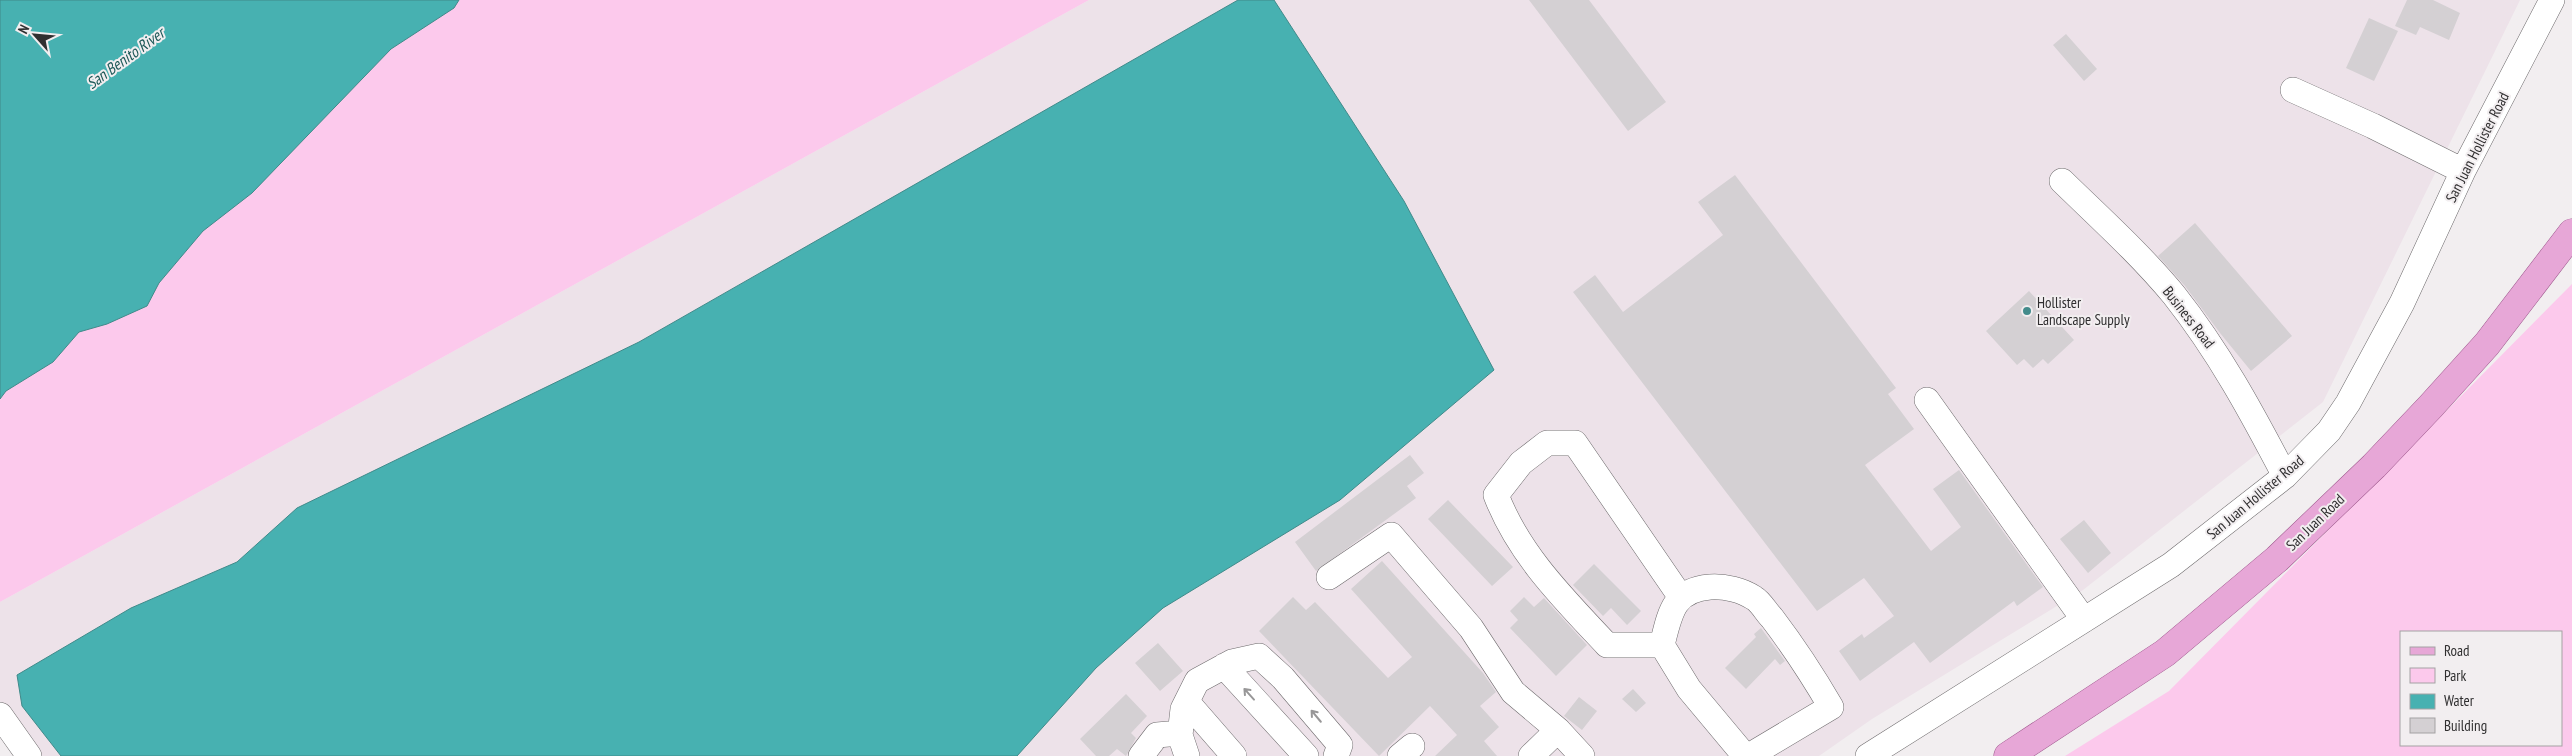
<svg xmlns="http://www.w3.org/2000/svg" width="2572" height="756" font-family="'PT Sans Narrow',sans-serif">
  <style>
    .built { fill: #ede2e9 }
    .green { fill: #fcc9ec; fill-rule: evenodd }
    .water { fill: #47b1b1; stroke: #408a8a }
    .building { fill: #d4d0d3 }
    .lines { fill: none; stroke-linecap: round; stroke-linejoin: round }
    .minor-casing { stroke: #6c696b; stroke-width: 26 }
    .major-casing { stroke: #9d578c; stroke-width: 29 }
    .minor { stroke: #fff; stroke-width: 25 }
    .major { stroke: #e7a7d7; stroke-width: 28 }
    .oneway { stroke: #989798 }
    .poi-dot { fill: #438b8b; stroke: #f2eef0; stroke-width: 2 }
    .labels { text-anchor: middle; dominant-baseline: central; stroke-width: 4; stroke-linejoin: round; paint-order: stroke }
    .street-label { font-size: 15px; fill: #302f30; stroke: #f2eef0 }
    .poi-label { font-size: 15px; fill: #302f30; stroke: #f2eef0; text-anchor: start }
    .water-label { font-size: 16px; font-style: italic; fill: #1c5857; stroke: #f2eef0 }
  </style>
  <rect width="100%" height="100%" fill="#f2eef0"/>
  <path class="built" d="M 1089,0 L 2520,0 L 2323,402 L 2083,590 L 1872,719 L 1819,756 L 15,756 L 0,735 L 0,602 Z"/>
  <path class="green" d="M 0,0 L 1089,0 L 0,602 Z
    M 2572,284 L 2572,756 L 2065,756 L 2169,691 ZM 2401,632 L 2561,632 L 2561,745 L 2401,745 Z"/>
  <path class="water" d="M 0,0 L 459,0 L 454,8 L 391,49 L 252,193 L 203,231 L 159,283 L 147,306 L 107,324 L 79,332 L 53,362 L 6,391 L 0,399 Z
    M 1238,0 L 1274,0 L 1404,201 L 1494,370 L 1340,500 L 1163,608 L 1096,668 L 1017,756 L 61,756 L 22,706 L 17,675 L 131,608 L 237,562 L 297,508 L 639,342 Z"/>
  <path class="building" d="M 1529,0 L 1589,0 L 1666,102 L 1628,131 Z
    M 2407,0 L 2433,0 L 2460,13 L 2449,40 L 2420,27 L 2416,35 L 2395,26 Z
    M 2369,18 L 2398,31 L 2374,81 L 2346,68 Z
    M 2066,34 L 2097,69 L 2084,81 L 2053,45 Z
    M 1735,175 L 1896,388 L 1888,394 L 1914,429 L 1865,465 L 1931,551 L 1961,527 L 1933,489 L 1959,470 L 2043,587 L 2017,606 L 2014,601 L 1930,663 L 1914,642 L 1860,681 L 1839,651 L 1862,634 L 1864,638 L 1894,616 L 1864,578 L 1817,611 L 1573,292 L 1595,275 L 1623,312 L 1723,235 L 1698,202 Z
    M 2195,223 L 2292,336 L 2251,371 L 2220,333 L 2185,286 L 2158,256 Z
    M 2029,291 L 2074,340 L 2048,364 L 2043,359 L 2033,368 L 2024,359 L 2017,365 L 1986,331 Z
    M 1410,455 L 1424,473 L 1407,486 L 1416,498 L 1316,571 L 1295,542 Z
    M 1448,500 L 1513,567 L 1492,586 L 1428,519 Z
    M 2084,520 L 2111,553 L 2088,573 L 2060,539 Z
    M 1382,561 L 1483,673 L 1496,692 L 1480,706 L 1499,727 L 1484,741 L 1497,756 L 1435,756 L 1457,735 L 1430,706 L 1379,756 L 1259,631 L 1293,597 L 1306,610 L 1315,602 L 1388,678 L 1412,657 L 1351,589 Z
    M 1594,564 L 1641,611 L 1627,625 L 1611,608 L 1603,616 L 1573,585 Z
    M 1524,597 L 1534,607 L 1544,598 L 1587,645 L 1556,676 L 1510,628 L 1518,620 L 1510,611 Z
    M 1761,628 L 1785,661 L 1780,665 L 1775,659 L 1746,689 L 1725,668 L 1756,637 L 1754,634 Z
    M 1158,643 L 1183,671 L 1160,691 L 1135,663 Z
    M 1633,689 L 1646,703 L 1636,712 L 1622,699 Z
    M 1126,694 L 1147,716 L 1131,733 L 1136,738 L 1126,756 L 1117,749 L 1109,756 L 1096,756 L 1080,739 Z
    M 1579,697 L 1597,711 L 1582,730 L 1564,716 Z"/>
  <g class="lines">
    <defs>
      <path id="minor" d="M 2293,90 L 2373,126 L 2463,171
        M 2062,181 C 2100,218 2140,254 2174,295 C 2219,352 2251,411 2285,476
        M 1927,400 L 2084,620
        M 1329,577 L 1391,535 L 1471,628 L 1513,692 L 1558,730
        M 1662,645 L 1607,645 C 1564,599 1519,555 1496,495 L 1521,463 L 1547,443 L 1575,443 L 1680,596
        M 1224,666 L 1306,756
        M 1187,702 L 1234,756
        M 0,715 L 29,756
        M 1141,756 L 1157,735 L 1180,733
        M 1187,756 L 1180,735 L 1183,709 L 1197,681 L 1232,662 L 1259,656 L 1283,678 L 1340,745 L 1336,756
        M 1400,756 L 1412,746
        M 1531,756 L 1558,730 L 1582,756
        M 1745,756 L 1689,689 L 1662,645 C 1670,613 1673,590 1710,587 C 1725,586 1742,590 1754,598 C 1761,602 1766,612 1772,618 C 1794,647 1813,676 1831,707 L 1749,756
        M 1868,756 L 2171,565 L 2285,476 L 2329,431 L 2348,403 L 2402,303 L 2463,171 L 2552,0"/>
      <path id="major" d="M 2008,756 L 2165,653 L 2277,559 L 2374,466 L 2431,406 L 2487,344 L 2572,233"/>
    </defs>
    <use href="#minor" class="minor-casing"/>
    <use href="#major" class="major-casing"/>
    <use href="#minor" class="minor"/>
    <use href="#major" class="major"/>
  </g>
  <defs><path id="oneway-shaft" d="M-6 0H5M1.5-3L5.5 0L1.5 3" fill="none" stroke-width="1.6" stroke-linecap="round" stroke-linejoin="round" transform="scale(1.25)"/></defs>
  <g class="oneway">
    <use href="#oneway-shaft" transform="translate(1249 694) rotate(-132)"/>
    <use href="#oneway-shaft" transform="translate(1316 716) rotate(-130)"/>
  </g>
  <circle class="poi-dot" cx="2027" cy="311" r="5"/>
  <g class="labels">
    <g class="street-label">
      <text transform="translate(2477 147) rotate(-63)">San Juan Hollister Road</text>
      <text transform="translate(2189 317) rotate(52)">Business Road</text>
      <text transform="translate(2255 497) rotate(-40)">San Juan Hollister Road</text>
      <text transform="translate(2315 522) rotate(-44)">San Juan Road</text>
    </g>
    <g class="poi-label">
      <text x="2037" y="302">Hollister<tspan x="2037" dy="17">Landscape Supply</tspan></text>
    </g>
    <g class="water-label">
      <text transform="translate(125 58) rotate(-36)">San Benito River</text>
    </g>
  </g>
  <rect x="2400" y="631" width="162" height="115" fill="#f2eef0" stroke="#a4a2a3"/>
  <rect x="2410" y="647" width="25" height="8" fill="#e7a7d7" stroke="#a4a2a3"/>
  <text x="2444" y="656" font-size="15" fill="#302f30">Road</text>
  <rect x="2410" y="668" width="25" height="15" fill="#fcc9ec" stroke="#a4a2a3"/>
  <text x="2444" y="681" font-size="15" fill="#302f30">Park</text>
  <rect x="2410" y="694" width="25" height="15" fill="#47b1b1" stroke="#a4a2a3"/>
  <text x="2444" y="706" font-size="15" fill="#302f30">Water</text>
  <rect x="2410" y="718" width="25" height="15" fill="#d4d0d3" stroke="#a4a2a3"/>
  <text x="2444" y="731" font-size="15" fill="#302f30">Building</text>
  <g transform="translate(35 35) rotate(297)" stroke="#f2eef0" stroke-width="4" paint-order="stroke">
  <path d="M0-4L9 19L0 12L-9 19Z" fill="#302f30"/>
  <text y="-8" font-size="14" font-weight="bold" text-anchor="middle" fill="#302f30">N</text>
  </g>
</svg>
